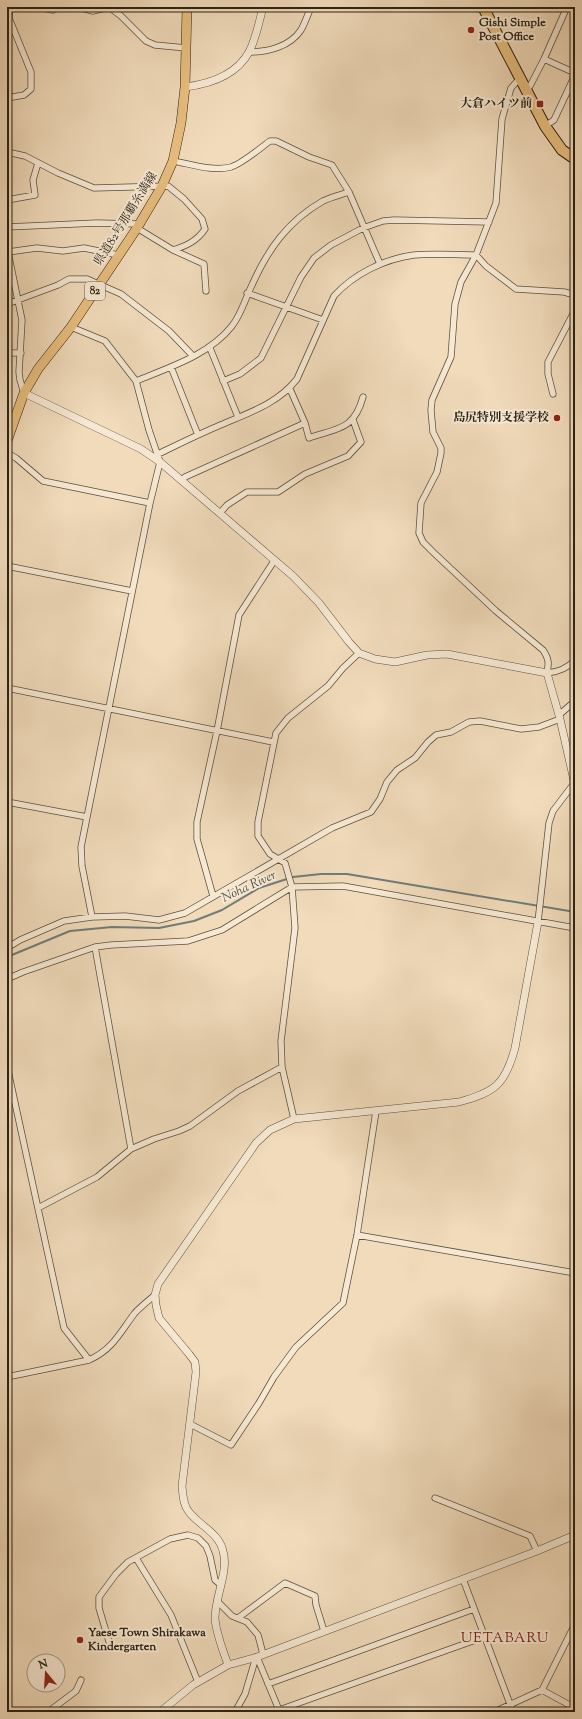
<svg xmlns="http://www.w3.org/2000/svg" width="582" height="1719" font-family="'Sorts Mill Goudy','Noto Serif JP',serif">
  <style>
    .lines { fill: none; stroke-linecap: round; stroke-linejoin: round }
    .stream { stroke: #717c78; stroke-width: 2 }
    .minor-casing { stroke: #5c503e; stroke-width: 7 }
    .tertiary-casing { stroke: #5c503e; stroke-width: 8 }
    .primary-casing { stroke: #2b2215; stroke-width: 10 }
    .trunk-casing { stroke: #2b2215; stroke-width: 12 }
    .minor { stroke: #f6e8d3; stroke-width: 5.5 }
    .tertiary { stroke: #f6e8d3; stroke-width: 7 }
    .primary { stroke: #e8be7e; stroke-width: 9 }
    .trunk { stroke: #e8be7e; stroke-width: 10 }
    .poi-dot { fill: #8f2418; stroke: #f6e8d3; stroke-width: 1.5 }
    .labels { text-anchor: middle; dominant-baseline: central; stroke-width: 4; stroke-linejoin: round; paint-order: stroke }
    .shield { fill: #f6e8d3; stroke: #685d4e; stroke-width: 1 }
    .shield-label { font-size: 11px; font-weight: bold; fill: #2b2215 }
    .poi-label { font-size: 12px; font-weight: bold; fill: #2b2215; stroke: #f6e8d3; text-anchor: start }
    .street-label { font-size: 12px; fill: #2b2215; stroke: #f6e8d3 }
    .water-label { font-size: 13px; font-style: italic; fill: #4e4f47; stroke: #f6e8d3 }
    .quarter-label { font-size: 14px; letter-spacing: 1px; fill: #7a1f14; stroke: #f6e8d3 }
  </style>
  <rect width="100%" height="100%" fill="#f1dbbb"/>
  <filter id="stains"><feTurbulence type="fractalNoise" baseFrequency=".005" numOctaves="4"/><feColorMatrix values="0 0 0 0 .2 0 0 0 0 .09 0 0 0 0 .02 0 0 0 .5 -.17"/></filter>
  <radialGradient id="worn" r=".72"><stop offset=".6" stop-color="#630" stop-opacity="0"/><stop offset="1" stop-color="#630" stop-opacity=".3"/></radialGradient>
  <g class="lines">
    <path class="stream" d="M 7,957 L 70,931 L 112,927 L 159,928 L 194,921 L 222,910 L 259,888 L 293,877 L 321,874 L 347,874 L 575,912"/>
    <defs>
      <path id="minor" d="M 38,7 L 53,10 L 55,7
        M 78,7 L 93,11 L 109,7 L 121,16 L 146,41 L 155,45 L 186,48
        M 571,7 L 575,9
        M 249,52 C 267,52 290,47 301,30 C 305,23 308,14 311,7
        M 544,59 L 575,73
        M 520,78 L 511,88 L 502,119 L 496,203 L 476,255 L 461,282 L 455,304 L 451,357 L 432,400 L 431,410 L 433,432 L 441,448 L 441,453 L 437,472 L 421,503 L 419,533 L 423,542 L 434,553 L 496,611 L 543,650 C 549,659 549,663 547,673 C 558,672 567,669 575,660
        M 526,91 L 530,86 L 544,59 L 567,7
        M 7,98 L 24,95 L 31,89 L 31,72 L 9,18 L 10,7
        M 545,126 L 554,120 L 575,75
        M 7,152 L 25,156 L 58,173 L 94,188 L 168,186 L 184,199 L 202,219 L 205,229 C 197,241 186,246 173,250 L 137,228
        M 173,161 C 191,164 213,172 231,167 C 243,163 259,149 270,141 L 276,141 L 309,157 L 332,165 L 349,192
        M 7,200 L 35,195 L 33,180 L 38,163
        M 7,227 L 97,223 L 139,224
        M 7,234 L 8,252 L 22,320 L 19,372 L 20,380 L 24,393
        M 173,250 L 204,264 L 206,291
        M 8,252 L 37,248 L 63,251 L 84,248 L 118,255
        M 247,293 L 323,320
        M 7,304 L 58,285 L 69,279 L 87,279 L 121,294 L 169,331 L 193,356
        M 71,327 L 105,341 L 136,381 L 149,430 L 160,462 L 150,503 L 81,847 L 82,866 L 92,917
        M 210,348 L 238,417
        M 7,353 L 21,353
        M 171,367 L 198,435
        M 136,381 C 170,367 209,355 232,326 C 241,315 246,297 252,285 C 268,249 288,221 323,201 C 331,197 340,195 349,192 L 380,264
        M 223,381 L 240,374 L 261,358 L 301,277 L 314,258 L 331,245 L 363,228 L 383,221 L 394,220 L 489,222
        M 290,389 L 305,423 L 309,438 C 338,428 354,430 363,397
        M 553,394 L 548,374 L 548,362 L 575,310
        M 7,453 L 16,458 L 43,481 L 150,503
        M 158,454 C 177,445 197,435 216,427 C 245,414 277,405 297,379 L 334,296 C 354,274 384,259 414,255 C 434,253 456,255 476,255 L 486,266 L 516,289 L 564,292 L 575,295
        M 182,480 L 185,477 L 305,423
        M 220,513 L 227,505 L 247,492 L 278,492 L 305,474 L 348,456 L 361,442 L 353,420
        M 7,566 L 132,591
        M 7,688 L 273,742
        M 559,715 L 575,701
        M 7,802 L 87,817
        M 213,896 L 197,839 L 197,822 L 217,731 L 239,615 L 274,561
        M 538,922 L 549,823 L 553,811 L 575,782
        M 95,947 L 131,1149
        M 7,948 L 20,940 L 64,921 L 92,917 L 125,916 L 159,920 L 185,913 L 332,828 L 371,812 L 380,799 L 387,782 L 397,770 L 415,758 L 428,742 L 436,735 L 451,732 L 469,722 L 480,721 L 521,729 L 539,727 L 560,719
        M 7,979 L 23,972 L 95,947 L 111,945 L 188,941 L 222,930 L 292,887 L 343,886 L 575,928
        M 7,1066 L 64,1328 L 89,1360
        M 294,1119 L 282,1067 L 281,1041 L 295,928 L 292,887 L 285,863 L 270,854 L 258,836 L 258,822 L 276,733 L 288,718 L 328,686 L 343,668 L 359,653
        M 38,1208 L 97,1177 L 131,1149 L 154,1139 L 179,1131 L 190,1126 L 238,1091 L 282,1067
        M 357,1235 L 575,1273
        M 7,1377 L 89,1360 C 112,1350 120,1333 134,1314 C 140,1307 148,1301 155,1295
        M 190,1424 L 231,1445 L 259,1403 L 274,1377 L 296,1347 L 343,1303 L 357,1235 L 376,1111
        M 435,1498 L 530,1536 L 537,1551
        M 136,1558 L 171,1615 L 198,1682
        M 463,1579 L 513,1712
        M 218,1602 L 232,1616 L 247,1622 L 258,1635 L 263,1654
        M 238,1618 L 285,1583 L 315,1596 L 316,1605 L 324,1631
        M 110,1645 L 99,1608 L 99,1597 L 116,1574 L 128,1562 L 170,1539 L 188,1535 L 198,1538 L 206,1546 L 210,1556 L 215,1580 L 221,1585
        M 257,1657 L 279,1710 L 484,1637
        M 268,1684 L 474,1609
        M 542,1690 L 575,1708
        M 48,1712 L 76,1691 L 81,1680
        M 235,1712 L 245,1694 L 256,1657
        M 494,1712 L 542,1690 L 575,1624"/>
      <path id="tertiary" d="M 185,87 C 209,84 236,76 249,52 C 256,39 259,22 263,7
        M 24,393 L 141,449 L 160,462 L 293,576 L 319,603 L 349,642 L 359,653 L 375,659 L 395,662 L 427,655 L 447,654 L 547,673 L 560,719 L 575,785
        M 228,1665 C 223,1650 216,1634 215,1618 C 215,1597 229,1571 223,1551 C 219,1533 200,1526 189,1512 C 183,1505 183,1495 182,1486 L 196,1372 L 195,1362 L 189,1354 L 159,1318 L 156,1305 L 155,1295 L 158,1284 L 256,1143 L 270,1130 L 294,1119 L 459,1102 C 495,1092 505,1085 515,1048 L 538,922
        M 160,1712 L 193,1685 L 228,1665 L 257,1657 L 537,1551 L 575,1535"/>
      <path id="primary" d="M 7,441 L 24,393 L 38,369 L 71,327 L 137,228 L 162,186 L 173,161 L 181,123 L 185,87 L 187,7"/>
      <path id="trunk" d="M 483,7 L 545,126 L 562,150 L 575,159"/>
    </defs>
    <use href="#minor" class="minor-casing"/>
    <use href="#tertiary" class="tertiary-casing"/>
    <use href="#primary" class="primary-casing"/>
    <use href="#trunk" class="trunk-casing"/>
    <use href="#minor" class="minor"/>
    <use href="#tertiary" class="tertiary"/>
    <use href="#primary" class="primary"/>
    <use href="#trunk" class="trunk"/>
  </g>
  <g class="poi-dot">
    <circle cx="471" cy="30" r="4"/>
    <rect x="536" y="100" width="8" height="8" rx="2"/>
    <circle cx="557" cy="418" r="4"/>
    <circle cx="80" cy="1640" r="4"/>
  </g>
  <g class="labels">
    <rect class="shield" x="85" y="282" width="20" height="18" rx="3"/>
    <g class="shield-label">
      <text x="95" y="291">82</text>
    </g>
    <g class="poi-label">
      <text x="479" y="23">Gishi Simple<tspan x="479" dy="14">Post Office</tspan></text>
      <text x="532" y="104" text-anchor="end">大倉ハイツ前</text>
      <text x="549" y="418" text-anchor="end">島尻特別支援学校</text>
      <text x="88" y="1633">Yaese Town Shirakawa<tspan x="88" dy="14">Kindergarten</tspan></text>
    </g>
    <g class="street-label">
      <text transform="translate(126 219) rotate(-58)">県道82号那覇糸満線</text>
    </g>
    <g class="water-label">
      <text transform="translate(249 887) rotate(-25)">Noha River</text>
    </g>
    <g class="quarter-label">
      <text x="505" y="1639">UETABARU</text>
    </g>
  </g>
  <rect width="582" height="1719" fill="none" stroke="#f1dbbb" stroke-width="24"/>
  <rect x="8" y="8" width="566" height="1703" fill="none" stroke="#2b2215" stroke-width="2"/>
  <rect x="12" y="12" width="558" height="1695" fill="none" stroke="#2b2215"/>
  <g transform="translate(46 1673) rotate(342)"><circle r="19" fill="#f6e8d3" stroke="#a59987"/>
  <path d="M0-3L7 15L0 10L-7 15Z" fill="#8f2418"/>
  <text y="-6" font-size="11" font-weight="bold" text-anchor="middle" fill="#2b2215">N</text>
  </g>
  <rect width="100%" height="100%" filter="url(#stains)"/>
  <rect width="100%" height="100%" fill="url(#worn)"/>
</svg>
